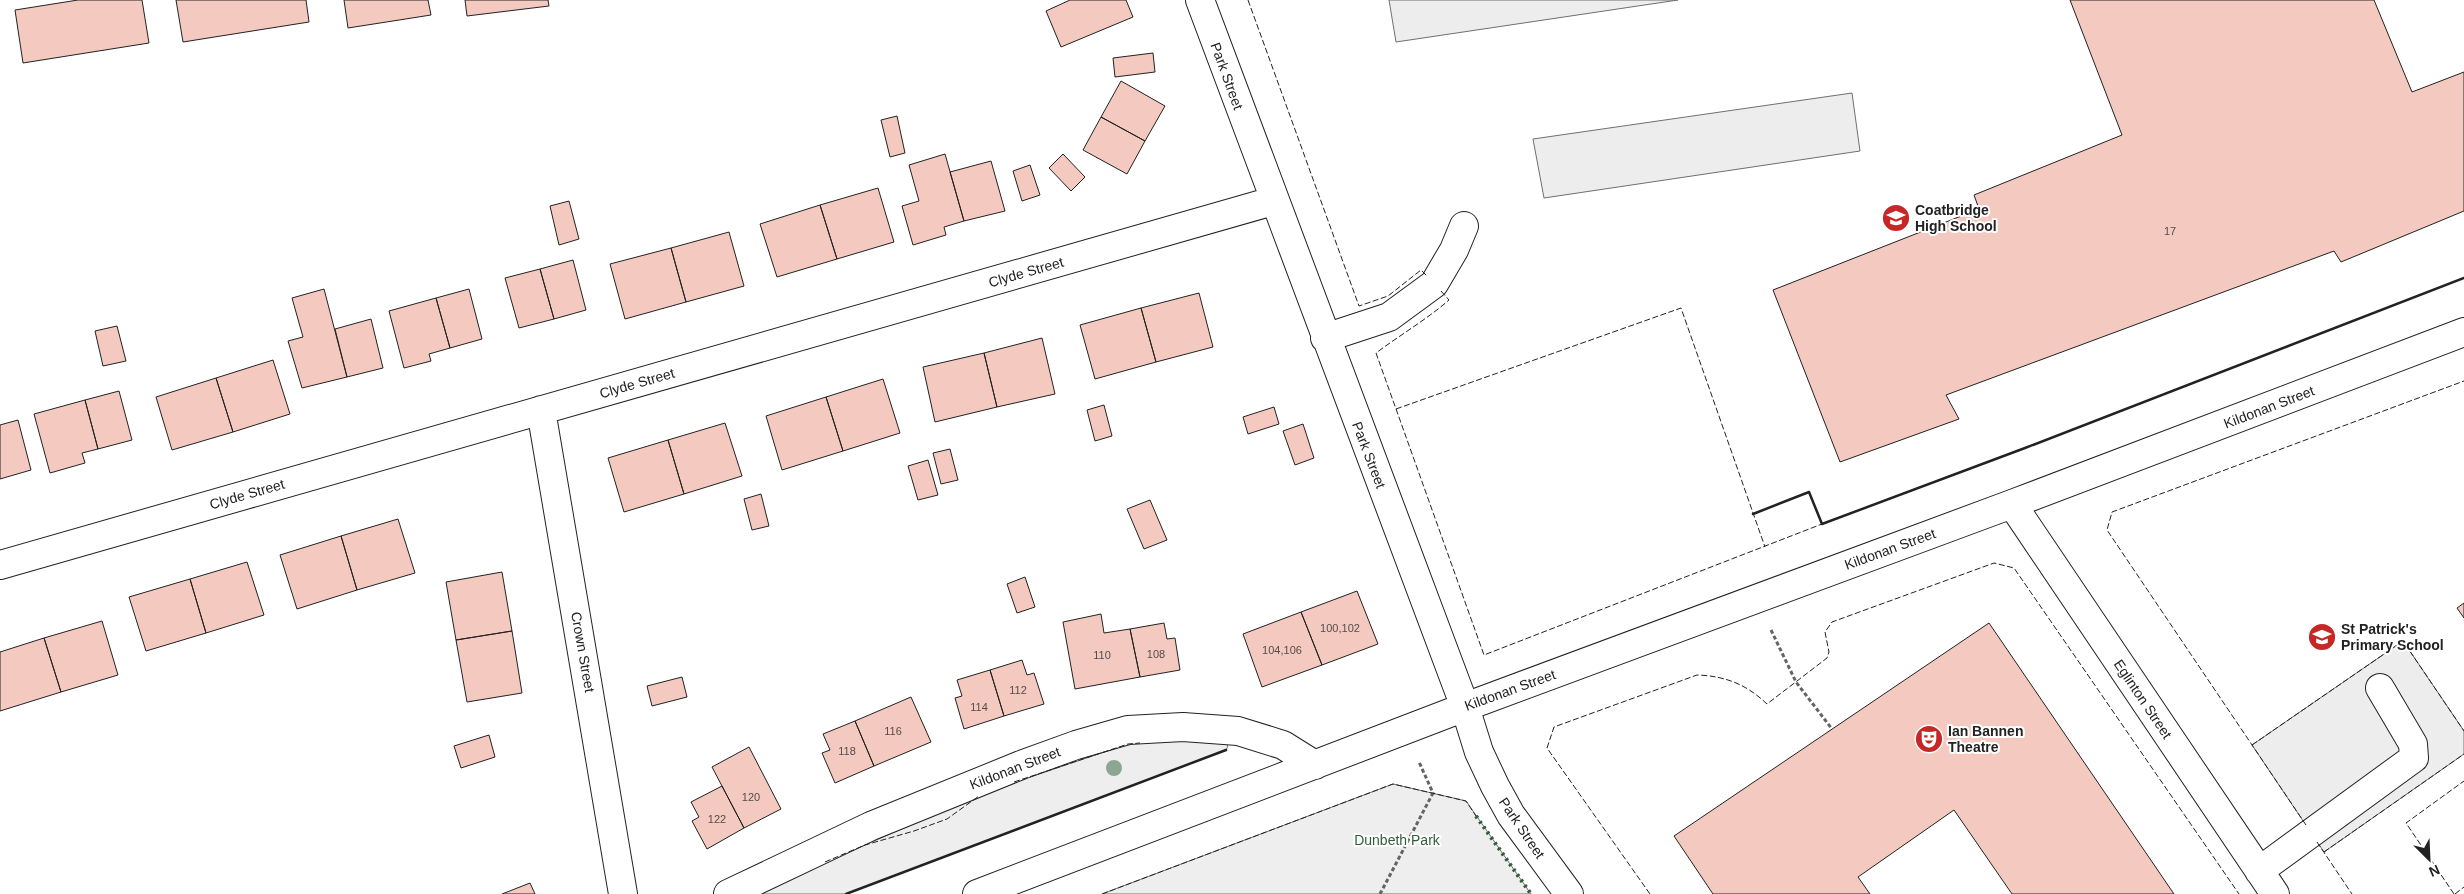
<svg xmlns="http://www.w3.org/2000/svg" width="2464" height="894" font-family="Helvetica,sans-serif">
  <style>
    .green { fill: #eee; stroke: #6f6f6f }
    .parking { fill: #ededed; stroke: #6f6f6f }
    .building { fill: #f3c9c0; stroke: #222 }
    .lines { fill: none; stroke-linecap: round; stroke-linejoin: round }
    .minor-casing { stroke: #222; stroke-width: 30 }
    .path { stroke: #646464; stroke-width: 3; stroke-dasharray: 4 2.5; stroke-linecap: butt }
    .minor { stroke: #fff; stroke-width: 28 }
    .hedge { stroke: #2f5e38; stroke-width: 4; stroke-dasharray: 2.5 4; stroke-linecap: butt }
    .fence { stroke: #222; stroke-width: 1; stroke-dasharray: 6 2.5; stroke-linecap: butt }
    .wall { stroke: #222; stroke-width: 2.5 }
    .tree { fill: #8da692 }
    .labels { text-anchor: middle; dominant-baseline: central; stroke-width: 4; stroke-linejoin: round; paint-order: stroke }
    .number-label { font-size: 11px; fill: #564c4a }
    .street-label { font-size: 14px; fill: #222; stroke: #fff }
    .poi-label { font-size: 14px; font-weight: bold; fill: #222; stroke: #fff; text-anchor: start }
    .park-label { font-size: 14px; fill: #2f5e38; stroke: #fff }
  </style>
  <rect width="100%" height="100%" fill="#fff"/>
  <path class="green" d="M 1175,739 L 1223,740 L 1228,746 L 1226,750 L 846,894 L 754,894 L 983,793 L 1128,744 Z
    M 1393,784 L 1466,801 L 1531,894 L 1102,894 Z"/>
  <path class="parking" d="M 1389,0 L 1678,0 L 1396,42 Z
    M 1852,93 L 1860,151 L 1544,198 L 1533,139 Z
    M 2403,641 L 2464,731 L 2464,754 L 2324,852 L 2252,745 Z"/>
  <path class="building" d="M 78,0 L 142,0 L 149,43 L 23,63 L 15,10 Z
    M 176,0 L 306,0 L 309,22 L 183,42 Z
    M 344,0 L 428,0 L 431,15 L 348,28 Z
    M 465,0 L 548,0 L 549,6 L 467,16 Z
    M 1070,0 L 1126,0 L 1133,17 L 1061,47 L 1046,11 Z
    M 2070,0 L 2374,0 L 2412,92 L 2464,72 L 2464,211 L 2341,262 L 2334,251 L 1946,395 L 1959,419 L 1840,462 L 1773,290 L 1979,209 L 1974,195 L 2122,135 Z
    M 1153,53 L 1155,72 L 1115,77 L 1113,58 Z
    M 1121,81 L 1165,106 L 1145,141 L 1101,117 Z
    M 897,116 L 905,153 L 890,157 L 881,120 Z
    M 1101,117 L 1145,141 L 1127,174 L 1083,150 Z
    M 945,154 L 964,221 L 944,227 L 946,235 L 913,245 L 902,206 L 919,201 L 909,165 Z
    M 1063,154 L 1085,177 L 1071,191 L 1049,168 Z
    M 991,161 L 1005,211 L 964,221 L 950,172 Z
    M 1030,165 L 1040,195 L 1022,201 L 1013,171 Z
    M 878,188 L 894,242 L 837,259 L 820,205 Z
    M 569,201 L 579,239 L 559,245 L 550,206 Z
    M 820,205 L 837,259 L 777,277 L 760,224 Z
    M 729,232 L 744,286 L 686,302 L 671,248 Z
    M 671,248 L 686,302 L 625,319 L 610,264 Z
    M 573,260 L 586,310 L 554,319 L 540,269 Z
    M 540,269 L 554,319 L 519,328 L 505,278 Z
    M 324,289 L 347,377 L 302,388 L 288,341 L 303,337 L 292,298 Z
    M 469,289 L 482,339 L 450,348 L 436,298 Z
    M 1199,293 L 1213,347 L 1156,362 L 1141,308 Z
    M 436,298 L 450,348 L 429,354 L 431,361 L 404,368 L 389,311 Z
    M 1141,308 L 1156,362 L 1095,379 L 1080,325 Z
    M 371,319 L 383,368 L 347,377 L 335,329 Z
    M 117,326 L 126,361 L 103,366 L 95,331 Z
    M 1042,338 L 1055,394 L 997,407 L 984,353 Z
    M 984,353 L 997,407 L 935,422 L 923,367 Z
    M 273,360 L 290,414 L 233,432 L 216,378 Z
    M 216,378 L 233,432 L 172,450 L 156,397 Z
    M 883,379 L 900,433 L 843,451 L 826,397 Z
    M 119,391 L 132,440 L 98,449 L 85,400 Z
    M 826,397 L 843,451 L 782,470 L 766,416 Z
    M 85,400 L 98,449 L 82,453 L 85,463 L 50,473 L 34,414 Z
    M 1104,405 L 1112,436 L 1095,441 L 1087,410 Z
    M 1274,407 L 1279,424 L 1248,434 L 1243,417 Z
    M 18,420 L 31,470 L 0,479 L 0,425 Z
    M 725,423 L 742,476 L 684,494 L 668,440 Z
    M 1303,424 L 1314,458 L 1295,465 L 1283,431 Z
    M 668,440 L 684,494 L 624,512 L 608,458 Z
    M 950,449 L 958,480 L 941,484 L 933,453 Z
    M 928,460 L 938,495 L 918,500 L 908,466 Z
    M 761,494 L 769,526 L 752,530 L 744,499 Z
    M 1150,500 L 1167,540 L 1144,549 L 1127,509 Z
    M 398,519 L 415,573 L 357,590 L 341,536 Z
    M 341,536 L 357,590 L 297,609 L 280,555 Z
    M 247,562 L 264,615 L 206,633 L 190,579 Z
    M 502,572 L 512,631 L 456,640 L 446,582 Z
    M 1025,577 L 1035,607 L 1017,613 L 1007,584 Z
    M 190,579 L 206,633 L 146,651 L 129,597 Z
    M 1357,591 L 1378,644 L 1322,665 L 1301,612 Z
    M 2464,603 L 2464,618 L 2457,608 Z
    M 1301,612 L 1322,665 L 1262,687 L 1243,634 Z
    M 1101,614 L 1104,633 L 1130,629 L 1140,677 L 1075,689 L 1063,622 Z
    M 102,621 L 118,675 L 61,692 L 44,638 Z
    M 1164,623 L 1167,639 L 1175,638 L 1180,670 L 1140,677 L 1130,629 Z
    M 1989,623 L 2174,894 L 2012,894 L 1954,810 L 1858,877 L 1870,894 L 1713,894 L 1674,836 Z
    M 512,631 L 522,693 L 467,702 L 456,640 Z
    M 44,638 L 61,692 L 0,711 L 0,652 Z
    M 1022,660 L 1027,675 L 1034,673 L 1044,704 L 1004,716 L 990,670 Z
    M 990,670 L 1004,716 L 964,729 L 955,698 L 962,696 L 957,680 Z
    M 682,677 L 687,697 L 652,706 L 647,686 Z
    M 911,697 L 931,742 L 874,766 L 855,721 Z
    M 855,721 L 874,766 L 835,783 L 822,753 L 830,750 L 823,734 Z
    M 489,735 L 495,757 L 461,768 L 454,746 Z
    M 749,747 L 781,809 L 744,828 L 712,767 Z
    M 722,786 L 744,828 L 707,849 L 692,821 L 699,817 L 691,802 Z
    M 530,883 L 535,894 L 502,894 Z"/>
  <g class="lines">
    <defs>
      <path id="minor" d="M 1200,0 L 1465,707 L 1479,752 L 1495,786 L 1511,815 L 1569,894
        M 1325,338 L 1389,317 L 1434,284 L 1454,250 L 1464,226
        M 541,410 L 623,894
        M 2012,504 L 2275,894
        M 0,565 L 1273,201
        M 2259,871 L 2414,758 L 2413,744 L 2380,688
        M 728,894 L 871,826 L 1021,765 L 1076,745 L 1128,730 L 1183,727 L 1238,731 L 1283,745 L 1315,765
        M 977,894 L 1465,707 L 2012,504 L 2464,332"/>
    </defs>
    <use href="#minor" class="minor-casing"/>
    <path class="path" d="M 1771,630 L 1796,682 L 1832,729
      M 1380,894 L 1433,793 L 1419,762"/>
    <use href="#minor" class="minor"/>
    <path class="hedge" d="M 1476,816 L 1531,894"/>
    <path class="fence" d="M 1248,0 L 1359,306 L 1388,296 L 1421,270 L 1427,276
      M 1441,291 L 1449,300 C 1426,320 1400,335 1376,353 L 1484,655 L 1822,524
      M 1396,409 L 1681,308 L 1765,547
      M 2252,745 L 2403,641 L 2464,731
      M 1014,782 L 1128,744 L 1140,743
      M 2306,825 L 2107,530 L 2112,512 L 2464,381
      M 2317,842 L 2352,894
      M 2324,852 L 2464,754
      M 825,862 L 865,845 L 914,831 L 947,819 L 979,796
      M 1102,894 L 1393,784 L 1466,801 L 1476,816
      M 1650,894 L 1547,748 L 1554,727 L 1697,675 C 1725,676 1746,684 1767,704 L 1827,658 L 1829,652 L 1825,632 L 1832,622 L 1994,563 L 2014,568 L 2239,894
      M 2454,894 L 2406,823 L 2464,781
      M 2455,894 L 2464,887"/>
    <path class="wall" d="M 1753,514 L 1809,492 L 1822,524 L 2025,448 L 2464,278
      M 846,894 L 1226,750"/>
  </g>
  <circle class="tree" cx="1114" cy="768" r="8"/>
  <defs>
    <symbol id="school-disc" viewBox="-11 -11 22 22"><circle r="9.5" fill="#c62828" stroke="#fff"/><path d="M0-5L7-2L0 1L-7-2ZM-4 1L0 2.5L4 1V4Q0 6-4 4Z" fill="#fff"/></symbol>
    <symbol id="theatre-disc" viewBox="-11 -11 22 22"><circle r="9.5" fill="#c62828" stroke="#fff"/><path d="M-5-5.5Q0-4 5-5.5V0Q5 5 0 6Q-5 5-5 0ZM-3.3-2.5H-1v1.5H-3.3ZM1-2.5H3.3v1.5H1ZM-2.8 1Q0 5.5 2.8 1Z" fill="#fff"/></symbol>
  </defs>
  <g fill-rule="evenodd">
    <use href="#school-disc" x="1880" y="202" width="32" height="32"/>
    <use href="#school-disc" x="2306" y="621" width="32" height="32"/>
    <use href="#theatre-disc" x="1913" y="723" width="32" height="32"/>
  </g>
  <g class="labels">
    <g class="number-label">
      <text x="2170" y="231">17</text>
      <text x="1340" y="628">100,102</text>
      <text x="1282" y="650">104,106</text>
      <text x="1156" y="654">108</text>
      <text x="1102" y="655">110</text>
      <text x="1018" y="690">112</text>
      <text x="979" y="707">114</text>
      <text x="893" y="731">116</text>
      <text x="847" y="751">118</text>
      <text x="751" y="797">120</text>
      <text x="717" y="819">122</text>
    </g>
    <g class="street-label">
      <text transform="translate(1227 76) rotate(70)">Park Street</text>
      <text transform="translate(1026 272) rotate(-16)">Clyde Street</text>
      <text transform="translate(637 383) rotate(-16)">Clyde Street</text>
      <text transform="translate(2269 407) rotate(-21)">Kildonan Street</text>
      <text transform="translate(1369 455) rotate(69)">Park Street</text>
      <text transform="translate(247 494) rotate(-16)">Clyde Street</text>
      <text transform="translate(1890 549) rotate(-20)">Kildonan Street</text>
      <text transform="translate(583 652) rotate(80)">Crown Street</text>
      <text transform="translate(1510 690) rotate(-20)">Kildonan Street</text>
      <text transform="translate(2143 699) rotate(56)">Eglinton Street</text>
      <text transform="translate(1015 768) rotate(-21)">Kildonan Street</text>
      <text transform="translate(1522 828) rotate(56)">Park Street</text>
    </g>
    <g class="poi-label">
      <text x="1915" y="210">Coatbridge<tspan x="1915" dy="16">High School</tspan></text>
      <text x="2341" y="629">St Patrick's<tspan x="2341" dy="16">Primary School</tspan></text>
      <text x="1948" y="731">Ian Bannen<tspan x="1948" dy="16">Theatre</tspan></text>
    </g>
    <g class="park-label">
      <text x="1397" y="840">Dunbeth Park</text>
    </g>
  </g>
  <g transform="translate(2429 859) rotate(156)" stroke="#ffffff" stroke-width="4" paint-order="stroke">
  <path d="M0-4L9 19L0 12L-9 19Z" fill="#222222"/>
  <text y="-8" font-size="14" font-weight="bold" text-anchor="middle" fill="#222222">N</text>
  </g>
</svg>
